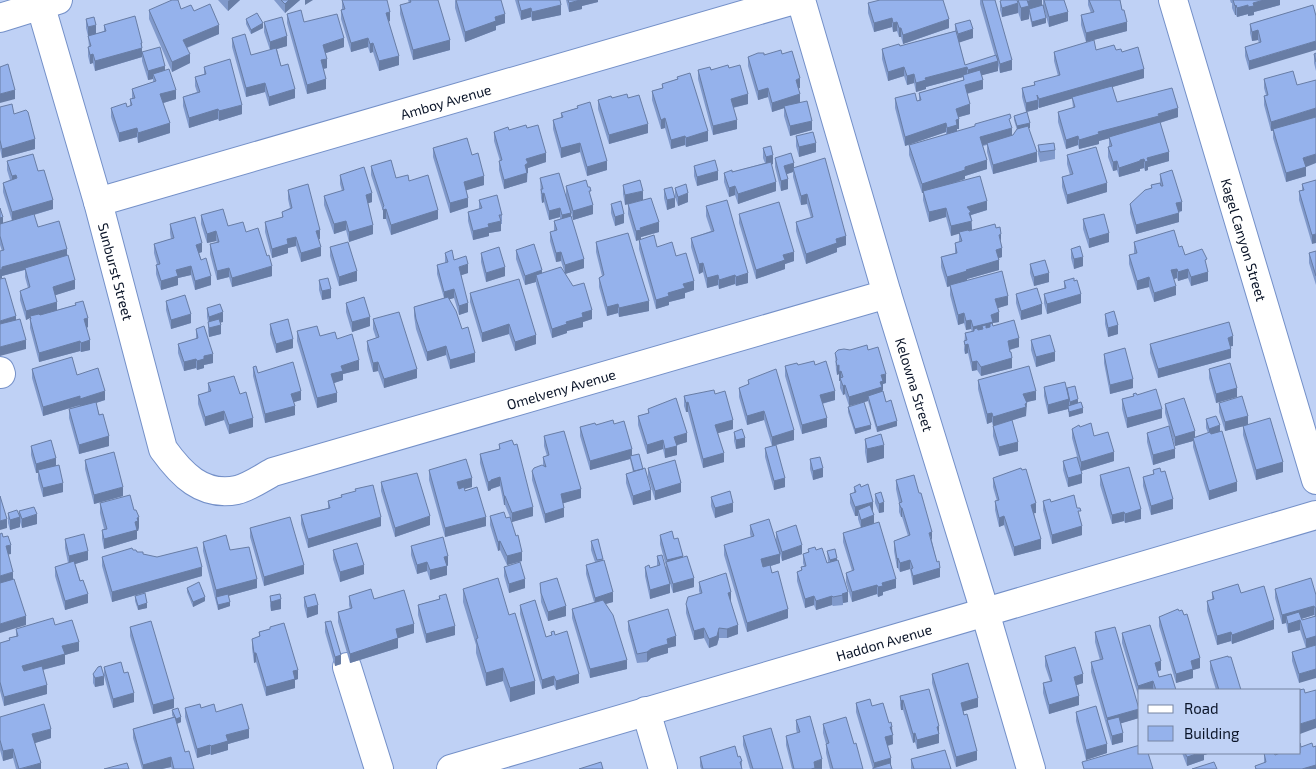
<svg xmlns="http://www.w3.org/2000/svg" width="1316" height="769" font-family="'Exo 2',sans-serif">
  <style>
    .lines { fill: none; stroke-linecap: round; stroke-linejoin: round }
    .minor-casing { stroke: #7490c8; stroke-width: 30 }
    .minor { stroke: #fff; stroke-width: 28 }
    .wall { fill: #8099cb; fill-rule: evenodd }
    .shaded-wall { fill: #687da5 }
    .building { fill: #95b2ec; stroke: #687da5 }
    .labels { text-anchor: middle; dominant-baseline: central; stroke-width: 4; stroke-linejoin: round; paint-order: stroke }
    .street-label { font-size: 14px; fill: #0a1428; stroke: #bfd1f5 }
  </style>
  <rect width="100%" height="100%" fill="#bfd1f5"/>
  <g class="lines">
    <defs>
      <g id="minor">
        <path id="s1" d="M 801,0 L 887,294 L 985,612 L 1031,769"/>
        <path id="s2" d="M 1173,0 L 1316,480"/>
        <path id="s3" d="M 41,7 L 98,202 L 163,449 C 181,474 202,497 237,490 C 249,487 262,478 273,472 L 887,294"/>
        <path d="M 0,18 L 58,0"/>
        <path id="s4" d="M 98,202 L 794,0"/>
        <path d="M 0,371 L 1,374"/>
        <path d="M 347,667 L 379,769"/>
        <path d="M 646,711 L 663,769"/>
        <path id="s5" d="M 451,769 L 1316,515"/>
      </g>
    </defs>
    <use href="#minor" class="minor-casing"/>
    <use href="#minor" class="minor"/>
  </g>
  <path class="wall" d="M 218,0 L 240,0 L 228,11 Z
    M 274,0 L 300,0 L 285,13 Z
    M 342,0 L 390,21 L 388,22 L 399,65 L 379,71 L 373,52 L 370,53 L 368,47 L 351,52 L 341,19 L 341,10 L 342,9 Z
    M 408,0 L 438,0 L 450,50 L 413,60 L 400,14 L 400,5 L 409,3 Z
    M 455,0 L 505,23 L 496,26 L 496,30 L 465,42 L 455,8 Z
    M 515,0 L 560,0 L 561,15 L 532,21 L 531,17 L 521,20 Z
    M 566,0 L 598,0 L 598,2 L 582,6 L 582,9 L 569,12 Z
    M 980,0 L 995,0 L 1012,70 L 1000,73 L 998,65 L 998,71 L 982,75 L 983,89 L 967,94 L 970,114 L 958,117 L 959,129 L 957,129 L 957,132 L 975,126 L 975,124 L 1011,126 L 1012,135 L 1013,135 L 1017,130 L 1014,120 L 1014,116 L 1026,112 L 1022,97 L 1022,88 L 1034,85 L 1034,82 L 1058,76 L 1054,61 L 1054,52 L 1096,50 L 1116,50 L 1122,52 L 1144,78 L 1112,87 L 1117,102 L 1178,117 L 1160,123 L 1169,161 L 1148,167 L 1148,170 L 1145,171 L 1144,168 L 1140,169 L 1140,171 L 1119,177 L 1117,170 L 1113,171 L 1108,157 L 1108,147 L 1109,147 L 1109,138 L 1099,141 L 1099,144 L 1079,149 L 1078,145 L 1066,149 L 1058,122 L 1058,112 L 1073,108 L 1072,98 L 1039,108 L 1038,107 L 1038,109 L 1027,112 L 1030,128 L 1029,128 L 1037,162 L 993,174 L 987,152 L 987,145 L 983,146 L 987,169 L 965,176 L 965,179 L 958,181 L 987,210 L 971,215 L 972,230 L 969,231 L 1001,243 L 1002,257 L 999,258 L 999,270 L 967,279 L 967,281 L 1008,305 L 998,308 L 999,322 L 993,323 L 993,326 L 1019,347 L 1010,350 L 1012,368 L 981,376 L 977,370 L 972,371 L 968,353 L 965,354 L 964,350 L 965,333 L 972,332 L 971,329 L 966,330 L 964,323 L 958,325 L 950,295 L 950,286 L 947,287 L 941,267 L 941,257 L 955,253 L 955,243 L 959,242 L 959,233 L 951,236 L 946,217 L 929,222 L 923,200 L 923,193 L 922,193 L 909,155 L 909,145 L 946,135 L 946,132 L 905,146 L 895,108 L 895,98 L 917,101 L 919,100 L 919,93 L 963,80 L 963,77 L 926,87 L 926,89 L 916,92 L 914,83 L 907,85 L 904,76 L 888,81 L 882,59 L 882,49 L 900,46 L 955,31 L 955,24 L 973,38 L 959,42 L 965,65 L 995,56 L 980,4 Z
    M 1018,0 L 1042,0 L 1042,6 L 1043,6 L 1043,0 L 1064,0 L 1068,21 L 1049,27 L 1044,9 L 1046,23 L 1032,27 L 1029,14 L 1029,19 L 1021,21 L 1018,12 Z
    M 1088,0 L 1120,0 L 1127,31 L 1086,42 L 1081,25 L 1081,15 L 1091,13 L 1088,5 Z
    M 1230,0 L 1280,0 L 1280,5 L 1254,12 L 1254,15 L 1248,16 L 1248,14 L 1237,17 L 1236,15 L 1235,15 L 1232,8 L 1232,3 L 1231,3 Z
    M 1000,1 L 1018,13 L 1002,17 L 1000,10 Z
    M 868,3 L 949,28 L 903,44 L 901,37 L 899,37 L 897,31 L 893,32 L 892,27 L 874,32 L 868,13 Z
    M 1313,5 L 1249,70 L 1245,56 L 1245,47 L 1259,43 L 1258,40 L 1252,41 L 1250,33 L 1250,24 Z
    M 181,9 L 194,11 L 219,34 L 187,48 L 190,63 L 172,72 L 149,19 L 149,10 Z
    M 287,14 L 304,22 L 344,47 L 326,53 L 327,68 L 324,69 L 326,89 L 307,94 L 287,23 Z
    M 86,19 L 96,34 L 104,31 L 104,25 L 142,43 L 142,57 L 95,71 L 93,63 L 90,64 L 88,56 L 88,47 L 89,47 L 88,36 L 86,28 Z
    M 246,19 L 263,28 L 251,34 L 246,24 Z
    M 264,22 L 287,46 L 277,49 L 281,66 L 295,98 L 269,106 L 265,92 L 246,97 L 232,47 L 232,38 L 251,55 L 270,50 L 264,32 Z
    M 142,52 L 165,70 L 176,99 L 163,103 L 170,133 L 138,143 L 137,137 L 119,142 L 111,117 L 111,108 L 127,107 L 130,106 L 130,99 L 132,99 L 132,89 L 153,82 L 153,79 L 148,80 L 142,61 Z
    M 1316,53 L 1316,71 L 1314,63 L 1314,54 Z
    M 782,54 L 800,88 L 798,88 L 800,102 L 812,130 L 790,136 L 784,116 L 784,108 L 772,112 L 768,97 L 758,100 L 748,66 L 748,57 Z
    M 204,67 L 242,114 L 219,121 L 218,119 L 189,128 L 183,106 L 183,97 L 197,92 L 195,86 L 195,77 L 204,74 Z
    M 729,68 L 748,104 L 733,108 L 737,129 L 713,135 L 698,79 L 698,70 Z
    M 677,77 L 708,141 L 686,147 L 685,145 L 671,149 L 665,128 L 661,129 L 652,100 L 652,91 L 662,88 L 662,84 L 677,79 Z
    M 1264,79 L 1306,167 L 1306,176 L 1286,182 L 1273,138 L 1273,131 L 1271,131 L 1264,105 L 1264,96 L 1266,95 L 1264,88 Z
    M 612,98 L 628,98 L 648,133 L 609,144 L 598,109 L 598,100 Z
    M 577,106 L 607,170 L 587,176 L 580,152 L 561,158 L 553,129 L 553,120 L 561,118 L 561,113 L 577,108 Z
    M 0,107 L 14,114 L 35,149 L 2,158 L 0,149 Z
    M 527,128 L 546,162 L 528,168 L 527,182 L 504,189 L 499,170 L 499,161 L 500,161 L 494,141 L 494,132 Z
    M 796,136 L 816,152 L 799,157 L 796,146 Z
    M 1038,145 L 1055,150 L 1055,159 L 1040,162 L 1038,154 Z
    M 433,148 L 472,155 L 484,185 L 466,190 L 468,207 L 450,213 L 433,157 Z
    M 763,148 L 773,164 L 771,165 L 776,191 L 738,204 L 735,195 L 729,197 L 724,182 L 724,173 L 732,172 L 765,163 L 763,158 Z
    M 1067,155 L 1107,192 L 1067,204 L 1062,187 L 1062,177 L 1070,175 L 1067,164 Z
    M 775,158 L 794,167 L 846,245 L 837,248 L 837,252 L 806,264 L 796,231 L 796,222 L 811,218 L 807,204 L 801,205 L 793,177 L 793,172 L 787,174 L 788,189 L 781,191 L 775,167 Z
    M 7,161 L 38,171 L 53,209 L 34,215 L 38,227 L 67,255 L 75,289 L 55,295 L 57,310 L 75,305 L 75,303 L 88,327 L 87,328 L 90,350 L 81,352 L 80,351 L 39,362 L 30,328 L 30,318 L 26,320 L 20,300 L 20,291 L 28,288 L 25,277 L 25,270 L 2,276 L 2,278 L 2,251 L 0,245 L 0,208 L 3,223 L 12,221 L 3,192 L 3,183 L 10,180 L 7,170 Z
    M 371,166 L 396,178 L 409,181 L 438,219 L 391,235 L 386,219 L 383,219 L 383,211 L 371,175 Z
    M 694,166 L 718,180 L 697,186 L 694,176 Z
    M 1160,174 L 1182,211 L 1179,212 L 1179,222 L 1136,234 L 1130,213 L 1130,204 L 1151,188 L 1151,185 L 1160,183 Z
    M 340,175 L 372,202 L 368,203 L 373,234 L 349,242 L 346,230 L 334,234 L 324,205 L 324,196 L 342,191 L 340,184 Z
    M 540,178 L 566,195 L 566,186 L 591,198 L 593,214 L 573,220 L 571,213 L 571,216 L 584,268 L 565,274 L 592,319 L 583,322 L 583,327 L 567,331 L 567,333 L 552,338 L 536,284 L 536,282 L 525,285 L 516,259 L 516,250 L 542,273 L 565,274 L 561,261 L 556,262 L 550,241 L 550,232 L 554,231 L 554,221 L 560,219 L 560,217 L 549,220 L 544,202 L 542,203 L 541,198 Z
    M 640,180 L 625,205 L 623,194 L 623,185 Z
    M 1316,180 L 1312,244 L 1299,200 L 1299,191 L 1302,190 L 1302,184 Z
    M 675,188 L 688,202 L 678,206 L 675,197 Z
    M 664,189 L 675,207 L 667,210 L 664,198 Z
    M 288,190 L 320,239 L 319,239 L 321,256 L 301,262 L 296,246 L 288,248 L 288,253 L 272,258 L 265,232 L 265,222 L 282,218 L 282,212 L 290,208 L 288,199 Z
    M 479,200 L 502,215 L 502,224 L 501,224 L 501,231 L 489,233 L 489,236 L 473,240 L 468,221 L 468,212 L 479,209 Z
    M 611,204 L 624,223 L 615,226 L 611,213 Z
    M 628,204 L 659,232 L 641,237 L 641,239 L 636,241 L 628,214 Z
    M 706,206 L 748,283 L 736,286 L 735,284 L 719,289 L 718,285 L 707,288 L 703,272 L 699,274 L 691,247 L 691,238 L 711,231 L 706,216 Z
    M 739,214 L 794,261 L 785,264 L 785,269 L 756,279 L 739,223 Z
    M 201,215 L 228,226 L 246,232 L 272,276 L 232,287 L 229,277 L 217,280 L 210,254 L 210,244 L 217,242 L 216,241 L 207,243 L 201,224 Z
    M 1083,219 L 1109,242 L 1089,248 L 1083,229 Z
    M 170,224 L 202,252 L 199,253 L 211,285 L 195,290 L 191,275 L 178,278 L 178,285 L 161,290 L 156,274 L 156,265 L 157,264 L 154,253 L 154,244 L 171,239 L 170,233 Z
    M 639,240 L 657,247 L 676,256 L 694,290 L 685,293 L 685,298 L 669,302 L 669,305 L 656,309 L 639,249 Z
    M 596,242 L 649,311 L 619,317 L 618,313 L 607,316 L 599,287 L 599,278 L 602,276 L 596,252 Z
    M 1134,242 L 1179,247 L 1185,255 L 1207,267 L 1208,281 L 1191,286 L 1188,278 L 1178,281 L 1177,278 L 1174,279 L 1176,295 L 1154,302 L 1149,287 L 1137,290 L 1129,264 L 1129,255 L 1134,254 Z
    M 330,247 L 357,281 L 339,286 L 330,256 Z
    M 1071,249 L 1083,266 L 1074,269 L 1071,258 Z
    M 1316,251 L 1316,285 L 1309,263 L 1309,253 Z
    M 445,253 L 454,260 L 468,273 L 461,275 L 468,312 L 459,315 L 454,298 L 449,299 L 475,362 L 450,369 L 446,355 L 427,361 L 416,329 L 414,316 L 414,307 L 444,298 L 437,274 L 437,265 L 445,263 Z
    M 481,253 L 505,276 L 486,282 L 481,262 Z
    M 1030,264 L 1049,282 L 1034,286 L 1030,273 Z
    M 319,280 L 331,298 L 322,300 L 319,290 Z
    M 1064,281 L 1081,303 L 1047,314 L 1044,303 L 1044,294 L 1064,288 Z
    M 470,293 L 536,344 L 515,351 L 509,334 L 482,342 L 470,302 Z
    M 1016,294 L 1042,314 L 1021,320 L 1016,303 Z
    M 166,301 L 191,323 L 171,329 L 166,310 Z
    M 346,303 L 370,326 L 352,332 L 346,312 Z
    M 207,308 L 223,322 L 220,322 L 221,334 L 209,337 L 208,331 L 208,322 L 207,317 Z
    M 1105,314 L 1118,334 L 1108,337 L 1105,324 Z
    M 373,319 L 417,378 L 384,388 L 378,371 L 373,372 L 367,350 L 367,341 L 376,338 L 373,329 Z
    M 270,324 L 293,348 L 276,353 L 270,334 Z
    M 196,329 L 213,363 L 204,365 L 204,368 L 197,370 L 196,368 L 184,371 L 178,353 L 178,344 L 196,339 Z
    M 297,331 L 320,336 L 337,339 L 359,370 L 343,374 L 343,380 L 334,383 L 337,402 L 317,408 L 297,341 Z
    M 1031,340 L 1055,361 L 1036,367 L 1031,350 Z
    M 1150,344 L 1233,346 L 1230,346 L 1231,358 L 1158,378 L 1150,353 Z
    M 850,350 L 868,350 L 886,383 L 883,384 L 883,390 L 882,391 L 882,392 L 897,426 L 877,432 L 868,401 L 849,406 L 845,394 L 843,395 L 840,388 L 840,381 L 839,381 L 839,374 L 837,375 L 836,370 L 835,353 Z
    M 1104,354 L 1133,388 L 1110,394 L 1104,363 Z
    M 798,365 L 815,365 L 835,400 L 822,404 L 827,427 L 802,434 L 785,376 L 785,366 Z
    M 253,367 L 258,373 L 301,400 L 294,402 L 295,415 L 265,423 L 253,376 Z
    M 32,369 L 77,375 L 105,400 L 96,403 L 109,446 L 79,454 L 69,418 L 69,409 L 80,405 L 43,416 L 32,378 Z
    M 1209,369 L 1237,397 L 1216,403 L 1209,378 Z
    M 748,380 L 794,440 L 776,445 L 785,487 L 774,490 L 765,457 L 765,448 L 772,446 L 764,420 L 747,425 L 739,397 L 739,388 L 748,385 Z
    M 978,380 L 1036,400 L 1026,402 L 1026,416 L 993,426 L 992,422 L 987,424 L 978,389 Z
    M 208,383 L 240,394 L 253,427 L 229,434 L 224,420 L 205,426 L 198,404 L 198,395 L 208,392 Z
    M 1044,387 L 1067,388 L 1078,403 L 1083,413 L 1069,417 L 1068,409 L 1048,414 L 1044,396 Z
    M 715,394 L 733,429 L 718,433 L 724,462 L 703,468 L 688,412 L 686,412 L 684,406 L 684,396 Z
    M 1133,394 L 1137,395 L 1162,418 L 1127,428 L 1122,409 L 1122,399 L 1133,396 Z
    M 1219,403 L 1248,424 L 1283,472 L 1256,480 L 1243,435 L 1243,426 L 1225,431 L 1219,412 Z
    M 1165,404 L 1195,437 L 1208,433 L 1206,428 L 1206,419 L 1220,432 L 1237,491 L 1209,500 L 1193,447 L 1193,441 L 1175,446 L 1165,413 Z
    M 848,407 L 871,429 L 855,434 L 848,412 Z
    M 648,409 L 687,442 L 677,445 L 677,455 L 665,458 L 663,449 L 647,454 L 638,425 L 638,416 L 648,413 Z
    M 614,424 L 632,455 L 651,500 L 633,505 L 626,483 L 626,474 L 633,472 L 630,459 L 590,470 L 580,436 L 580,427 L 596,425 Z
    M 993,426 L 1018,451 L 999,456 L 993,436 Z
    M 1080,427 L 1094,436 L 1114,461 L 1081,471 L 1072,438 L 1072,429 Z
    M 734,432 L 745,447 L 736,449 L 734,441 Z
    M 1147,433 L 1175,458 L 1153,465 L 1147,442 Z
    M 544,436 L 581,498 L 563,503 L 564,517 L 545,523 L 532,480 L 532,471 L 543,466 L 543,457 L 547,456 L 544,446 Z
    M 865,439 L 884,458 L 867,463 L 865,452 Z
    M 499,444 L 533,516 L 512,522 L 505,505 L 504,505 L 500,486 L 491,489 L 491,490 L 488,491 L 480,463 L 480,454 L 499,449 Z
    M 31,446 L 56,465 L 63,492 L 43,497 L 38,479 L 38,473 L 36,473 L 31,455 Z
    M 810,459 L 823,477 L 813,480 L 810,469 Z
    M 85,460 L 123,496 L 94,504 L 85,469 Z
    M 1063,461 L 1082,483 L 1068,487 L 1063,470 Z
    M 648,468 L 681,492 L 655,500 L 648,477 Z
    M 429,470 L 472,487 L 464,489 L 465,491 L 486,526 L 445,537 L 429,480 Z
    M 1153,470 L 1173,509 L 1151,515 L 1143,486 L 1143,477 L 1153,474 Z
    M 1100,475 L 1141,519 L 1125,523 L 1124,521 L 1112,524 L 1100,485 Z
    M 993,478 L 1036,513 L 1034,513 L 1041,549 L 1014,556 L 1004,525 L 999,527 L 995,510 L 995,501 L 997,501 L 993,487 Z
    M 896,480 L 932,541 L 940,577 L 913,585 L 910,569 L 900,572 L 898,568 L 897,568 L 894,551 L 894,541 L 908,536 L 902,517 L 901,517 L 899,512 L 899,503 L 896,489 Z
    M 381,482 L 430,525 L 395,537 L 381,491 Z
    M 854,487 L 873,511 L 872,511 L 874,524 L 896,588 L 883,592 L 883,595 L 878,597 L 877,594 L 852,602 L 846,582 L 846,573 L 852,571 L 843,542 L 843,533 L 861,528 L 858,519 L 858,516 L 855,516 L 850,503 L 850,494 L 854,493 Z
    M 875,494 L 884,512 L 879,513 L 875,503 Z
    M 341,495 L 381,526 L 308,548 L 301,524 L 301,515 L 328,508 L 328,501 L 341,497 Z
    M 711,497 L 733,512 L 715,518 L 711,506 Z
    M 1043,501 L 1051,502 L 1081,520 L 1082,535 L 1052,544 L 1043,510 Z
    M 100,503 L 139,527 L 138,531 L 137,531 L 137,539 L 104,549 L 102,539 L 102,530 L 104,529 L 100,513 Z
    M 19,511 L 37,524 L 22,528 L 20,522 L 20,527 L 10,530 L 8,523 L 8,513 L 19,516 Z
    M 490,516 L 506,518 L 522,561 L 507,565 L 500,550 L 498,551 L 490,525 Z
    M 750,525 L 776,541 L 776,532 L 802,554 L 782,561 L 780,554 L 780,563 L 770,566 L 788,618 L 747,632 L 724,555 L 724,545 L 751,537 L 750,534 Z
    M 250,528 L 304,574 L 264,586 L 250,537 Z
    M 660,535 L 674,539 L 683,557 L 694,587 L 673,593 L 669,580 L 670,593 L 650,599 L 645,576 L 645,567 L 650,568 L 657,566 L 657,556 L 666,570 L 666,566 L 660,544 Z
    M 65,539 L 88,560 L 75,564 L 88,603 L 65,610 L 55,576 L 55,567 L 68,563 L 65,548 Z
    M 591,541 L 603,560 L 613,602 L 605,604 L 627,669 L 590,678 L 572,618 L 572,609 L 594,602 L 586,574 L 586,565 L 595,562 L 591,550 Z
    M 203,542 L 230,550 L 257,588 L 228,596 L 230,606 L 218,610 L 203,551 Z
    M 411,546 L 448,565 L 447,566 L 447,575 L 430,580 L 427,571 L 417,574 L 411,555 Z
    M 808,549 L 816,550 L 827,563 L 828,562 L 827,551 L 837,560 L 848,602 L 843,603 L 843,605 L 833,606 L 832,605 L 816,610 L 814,605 L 805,608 L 797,581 L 797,572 L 801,570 L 801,567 L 804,566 L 803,563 L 803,554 L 808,552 Z
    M 133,550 L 143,554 L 202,576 L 112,602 L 102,566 L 102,557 Z
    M 333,550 L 364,574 L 340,582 L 333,559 Z
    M 504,567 L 525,588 L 509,593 L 504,576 Z
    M 699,582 L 731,601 L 730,601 L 738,634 L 727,638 L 719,638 L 717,645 L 709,648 L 704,638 L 694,640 L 686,613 L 686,604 L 700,594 L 699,591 Z
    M 540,583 L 566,616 L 548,621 L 541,602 Z
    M 187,588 L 205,601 L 193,607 L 187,592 Z
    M 463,589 L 509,615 L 535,694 L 510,702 L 503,681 L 486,686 L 476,653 L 476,645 L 463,602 Z
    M 1275,589 L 1316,595 L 1316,645 L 1306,648 L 1300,630 L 1288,633 L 1286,623 L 1282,624 L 1275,598 ZM 1314,615 L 1315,616 L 1302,620 L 1301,619 Z
    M 1212,592 L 1241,593 L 1274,629 L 1232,644 L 1231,641 L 1217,645 L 1207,611 L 1207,601 L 1212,600 Z
    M 135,596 L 147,608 L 138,610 L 135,601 Z
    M 270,596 L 281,609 L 271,611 L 270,606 Z
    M 349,596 L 374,599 L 414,633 L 398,638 L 398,648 L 350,663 L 338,622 L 338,612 L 350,609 L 349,605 Z
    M 439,596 L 455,635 L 426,643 L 418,615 L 418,605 L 439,599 Z
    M 304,597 L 318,614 L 307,618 L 304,606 Z
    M 520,605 L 546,637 L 551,636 L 551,632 L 555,635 L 579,683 L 556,690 L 554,685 L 542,689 L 520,614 Z
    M 1179,611 L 1184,615 L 1200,668 L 1193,670 L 1193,678 L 1176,683 L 1159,626 L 1159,617 Z
    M 628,621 L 676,646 L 668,648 L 668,653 L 651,658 L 647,662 L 637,663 L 628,630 Z
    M 325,622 L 341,664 L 335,666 L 325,632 Z
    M 55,625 L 79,651 L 65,655 L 65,664 L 43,670 L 47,694 L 4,706 L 0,691 L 0,643 L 9,640 L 9,638 L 16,636 L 16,629 Z
    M 130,627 L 174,708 L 153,714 L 130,636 Z
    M 270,627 L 298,679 L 295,680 L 295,688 L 266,696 L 256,662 L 254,663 L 252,648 L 252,639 L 259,637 L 259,632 L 270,629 Z
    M 1095,632 L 1139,718 L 1121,723 L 1123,742 L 1112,745 L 1091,672 L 1091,662 L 1100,660 L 1095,642 Z
    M 1122,633 L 1161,670 L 1157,672 L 1159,677 L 1176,690 L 1140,690 L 1138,695 L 1122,643 Z
    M 1316,645 L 1299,683 L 1292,661 L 1292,652 Z
    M 1045,656 L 1083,683 L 1076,685 L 1079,705 L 1049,714 L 1043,693 L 1043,683 L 1050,681 L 1045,666 Z
    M 1210,661 L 1241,690 L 1216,690 L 1210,670 Z
    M 104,667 L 124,673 L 134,702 L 113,708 L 104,676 Z
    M 93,674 L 104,685 L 95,687 L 93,683 Z
    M 932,674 L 978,707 L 963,711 L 977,760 L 956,767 L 932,683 Z
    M 900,696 L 939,726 L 939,743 L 917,749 L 915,742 L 913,743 L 903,710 L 901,710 L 900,705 Z
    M 856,703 L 872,706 L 892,727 L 893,744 L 888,746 L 891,767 L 873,769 L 856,712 Z
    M 185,708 L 201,708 L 216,712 L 249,738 L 228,744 L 228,750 L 211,755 L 210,754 L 197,758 L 185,717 Z
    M 172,710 L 181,722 L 177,724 L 185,752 L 194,769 L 172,769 L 171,767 L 162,769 L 142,769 L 133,738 L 133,729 L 173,717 L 172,715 Z
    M 1076,712 L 1107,753 L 1086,760 L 1076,721 Z
    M 0,717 L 51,738 L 35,743 L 41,769 L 16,769 L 13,758 L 3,761 L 0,750 Z
    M 796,720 L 822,769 L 792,769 L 786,745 L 786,736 L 797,733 L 796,729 Z
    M 823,724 L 854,744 L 863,769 L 830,769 L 826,753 L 826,744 L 823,733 Z
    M 743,736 L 783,769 L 750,769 L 743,745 Z
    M 1301,747 L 1313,747 L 1316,769 L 1255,769 L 1255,766 L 1264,763 L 1264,753 L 1275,755 L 1278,754 L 1278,753 L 1300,753 Z
    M 1182,753 L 1211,753 L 1204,755 L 1204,760 L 1187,766 Z
    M 700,757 L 738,757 L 742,761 L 742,769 L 701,769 L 700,766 Z
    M 911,759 L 951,769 L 911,769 Z"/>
  <path class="shaded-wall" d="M 230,0 L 240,0 L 228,11 L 228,1 Z
    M 289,0 L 300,0 L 285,13 L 285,4 Z
    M 305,0 L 313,0 L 305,5 Z
    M 580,0 L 598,0 L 598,2 L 582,6 L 582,9 L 569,12 L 569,3 Z
    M 1030,0 L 1042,0 L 1042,6 L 1029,10 L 1029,19 L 1021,21 L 1021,8 L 1028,6 L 1028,1 Z
    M 1264,0 L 1280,0 L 1280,5 L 1254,12 L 1254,15 L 1248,16 L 1248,7 L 1253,3 Z
    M 1018,3 L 1018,13 L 1002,17 L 1002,8 Z
    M 561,5 L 561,15 L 532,21 L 532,12 Z
    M 1236,5 L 1236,15 L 1235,15 L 1235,6 Z
    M 1248,5 L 1248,14 L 1237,17 L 1237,8 Z
    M 531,8 L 531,17 L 521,20 L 521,11 Z
    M 390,12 L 390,21 L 386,22 L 386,13 Z
    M 1068,12 L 1068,21 L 1049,27 L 1049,17 Z
    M 505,14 L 505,23 L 496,26 L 496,30 L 465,42 L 465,32 L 495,17 Z
    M 892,18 L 892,27 L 874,32 L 874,23 Z
    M 1046,18 L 1046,23 L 1032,27 L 1032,22 Z
    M 949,19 L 949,28 L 903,44 L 903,35 Z
    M 897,22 L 897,31 L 893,32 L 893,23 Z
    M 1127,22 L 1127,31 L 1086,42 L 1086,33 Z
    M 263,23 L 263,28 L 251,34 L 251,30 Z
    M 96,25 L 96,34 L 88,36 L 88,27 Z
    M 219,25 L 219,34 L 183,49 L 183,40 Z
    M 899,28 L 901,28 L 901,37 L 899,37 Z
    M 973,29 L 973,38 L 958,43 L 958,34 Z
    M 1258,30 L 1258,40 L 1252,41 L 1252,32 Z
    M 287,36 L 287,46 L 270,51 L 270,42 Z
    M 344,38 L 344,47 L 323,54 L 323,45 Z
    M 368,38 L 368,47 L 351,52 L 351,43 Z
    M 450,40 L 450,50 L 413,60 L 413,50 Z
    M 1316,41 L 1316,50 L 1249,70 L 1249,61 Z
    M 373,43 L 373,52 L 370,53 L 370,44 Z
    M 142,48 L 142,57 L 95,71 L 95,61 Z
    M 93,54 L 93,63 L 90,64 L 90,55 Z
    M 190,54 L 190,63 L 172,72 L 172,62 Z
    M 399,56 L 399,65 L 379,71 L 379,61 Z
    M 327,59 L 327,68 L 321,69 L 321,60 Z
    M 1012,60 L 1012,70 L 1000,73 L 1000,64 Z
    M 998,61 L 998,71 L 968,79 L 968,70 Z
    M 165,66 L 165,75 L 153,74 L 153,79 L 148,80 L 148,71 Z
    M 904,67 L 904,76 L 888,81 L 888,72 Z
    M 967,67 L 967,76 L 926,87 L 926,89 L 916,92 L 916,83 L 925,78 Z
    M 1144,69 L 1144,78 L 1039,108 L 1039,99 Z
    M 914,74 L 914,83 L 907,85 L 907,76 Z
    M 800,78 L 800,88 L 796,89 L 796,80 Z
    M 326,79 L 326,89 L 307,94 L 307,85 Z
    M 983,80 L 983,89 L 965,94 L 965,85 Z
    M 265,83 L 265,92 L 246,97 L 246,88 Z
    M 768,88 L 768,97 L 758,100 L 758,91 Z
    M 295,89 L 295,98 L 269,106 L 269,97 Z
    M 15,90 L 15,99 L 0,103 L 0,94 Z
    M 176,90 L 176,99 L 160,104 L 160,94 Z
    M 748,94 L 748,104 L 731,108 L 731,99 Z
    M 800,94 L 800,103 L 772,112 L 772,103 Z
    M 1038,100 L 1038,109 L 1026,112 L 1026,103 Z
    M 970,104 L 970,114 L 956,118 L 956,109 Z
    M 242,105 L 242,114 L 219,121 L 219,111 Z
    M 1178,108 L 1178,117 L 1159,123 L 1159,125 L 1099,141 L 1099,144 L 1079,149 L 1079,140 L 1098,132 Z
    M 1316,108 L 1316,117 L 1271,131 L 1271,122 Z
    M 218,109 L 218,119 L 189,128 L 189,118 Z
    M 665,118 L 665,128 L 661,129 L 661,120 Z
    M 959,119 L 959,129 L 957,129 L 957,134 L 947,137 L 947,128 L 956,120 Z
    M 737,120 L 737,129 L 713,135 L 713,126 Z
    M 812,121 L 812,130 L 790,136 L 790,126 Z
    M 170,123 L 170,133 L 138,143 L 138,133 Z
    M 946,123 L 946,132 L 905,146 L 905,137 Z
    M 1030,123 L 1030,128 L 1017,131 L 1017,126 Z
    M 648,124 L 648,133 L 609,144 L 609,135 Z
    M 137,128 L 137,137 L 119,142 L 119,133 Z
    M 1012,128 L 1012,137 L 980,146 L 980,137 Z
    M 708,131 L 708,141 L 686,147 L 686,138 Z
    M 685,136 L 685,145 L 671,149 L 671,140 Z
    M 1078,136 L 1078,145 L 1066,149 L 1066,140 Z
    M 35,139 L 35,149 L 2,158 L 2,149 Z
    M 580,143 L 580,152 L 561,158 L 561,148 Z
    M 816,143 L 816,152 L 799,157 L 799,147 Z
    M 1037,152 L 1037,162 L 993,174 L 993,165 Z
    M 1169,152 L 1169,161 L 1148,167 L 1148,170 L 1145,171 L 1145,162 L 1147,158 Z
    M 546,153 L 546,162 L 528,168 L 528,173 L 525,174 L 525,165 L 526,159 Z
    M 1316,154 L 1316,163 L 1306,167 L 1306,176 L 1286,182 L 1286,173 L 1303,158 Z
    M 773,155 L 773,164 L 766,166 L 766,157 Z
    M 1144,159 L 1144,168 L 1140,169 L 1140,171 L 1119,177 L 1119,168 Z
    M 987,160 L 987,169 L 965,176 L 965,179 L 922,193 L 922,184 L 965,167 Z
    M 607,161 L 607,170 L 587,176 L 587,167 Z
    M 1117,161 L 1117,170 L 1113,171 L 1113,162 Z
    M 794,163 L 794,171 L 793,168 L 793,172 L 784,175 L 784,166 Z
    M 718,171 L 718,180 L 697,186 L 697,177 Z
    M 527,173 L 527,182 L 504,189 L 504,180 Z
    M 16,175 L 16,184 L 12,186 L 12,176 Z
    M 484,176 L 484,185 L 464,191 L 464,182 Z
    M 788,179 L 788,189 L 781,191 L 781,181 Z
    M 776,182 L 776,191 L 738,204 L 738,194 Z
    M 1107,183 L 1107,192 L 1067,204 L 1067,195 Z
    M 735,186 L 735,195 L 729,197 L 729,188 Z
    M 643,191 L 643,200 L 625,205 L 625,195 Z
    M 372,193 L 372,202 L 366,204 L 366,195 Z
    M 544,193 L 544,202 L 542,203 L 542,194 Z
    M 688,193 L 688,202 L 678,206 L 678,197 Z
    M 807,194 L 807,204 L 801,205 L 801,196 Z
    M 468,198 L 468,207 L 450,213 L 450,203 Z
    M 675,198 L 675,207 L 667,210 L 667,200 Z
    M 53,200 L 53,209 L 12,221 L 12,212 Z
    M 987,201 L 987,210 L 971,215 L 972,230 L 951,236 L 951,226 L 967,207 Z
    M 1182,202 L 1182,211 L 1176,212 L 1176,203 Z
    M 593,205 L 593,214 L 573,220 L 573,211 Z
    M 560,208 L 560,217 L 549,220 L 549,211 Z
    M 946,208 L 946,217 L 929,222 L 929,212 Z
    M 386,209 L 386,219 L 383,219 L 383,210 Z
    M 438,210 L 438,219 L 391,235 L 391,225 Z
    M 571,213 L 571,222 L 562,224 L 562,215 Z
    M 1179,213 L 1179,222 L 1136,234 L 1136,225 Z
    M 624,214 L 624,223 L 615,226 L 615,217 Z
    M 3,217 L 3,226 L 0,227 L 0,218 Z
    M 346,221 L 346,230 L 334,234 L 334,224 Z
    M 501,221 L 501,231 L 489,233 L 489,236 L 473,240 L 473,231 L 488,224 Z
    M 659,222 L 659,232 L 641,237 L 641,239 L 636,241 L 636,231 L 640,228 Z
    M 373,225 L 373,234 L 349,242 L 349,232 Z
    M 320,230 L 320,239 L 316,240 L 316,231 Z
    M 216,231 L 216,241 L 207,243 L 207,234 Z
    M 1109,233 L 1109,242 L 1089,248 L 1089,239 Z
    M 1001,234 L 1001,243 L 999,235 Z
    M 1316,234 L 1316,243 L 1312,244 L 1312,235 Z
    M 846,236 L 846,245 L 837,248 L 837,252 L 806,264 L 806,254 L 836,239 Z
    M 296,237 L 296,246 L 288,248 L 288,253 L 272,258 L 272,249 L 287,239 Z
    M 202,243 L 202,252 L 196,254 L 196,245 Z
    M 321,247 L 321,256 L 301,262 L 301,253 Z
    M 1002,248 L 1002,257 L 996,259 L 996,250 Z
    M 67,249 L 67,258 L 2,276 L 2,278 L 0,279 L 0,270 L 2,267 Z
    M 561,252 L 561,261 L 556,262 L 556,253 Z
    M 794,252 L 794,261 L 785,264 L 785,269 L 756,279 L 756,270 L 783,255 Z
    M 1083,257 L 1083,266 L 1074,269 L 1074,259 Z
    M 584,259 L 584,268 L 565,274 L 565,265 Z
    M 999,260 L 999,270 L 967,279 L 967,281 L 947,287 L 947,277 L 966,270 Z
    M 703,263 L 703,272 L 699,274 L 699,264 Z
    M 468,264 L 468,273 L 459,276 L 459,267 Z
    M 191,266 L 191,275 L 178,278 L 178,285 L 161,290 L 161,281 L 176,270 Z
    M 272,266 L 272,276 L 232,287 L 232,278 Z
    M 505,267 L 505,276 L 486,282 L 486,273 Z
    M 229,268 L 229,277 L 217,280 L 217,271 Z
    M 1177,269 L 1177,278 L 1171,280 L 1171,270 Z
    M 1188,269 L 1188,278 L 1178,281 L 1178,272 Z
    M 542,270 L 542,280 L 536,275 L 536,282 L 525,285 L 525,276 Z
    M 357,271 L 357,281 L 339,286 L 339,277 Z
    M 1208,272 L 1208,281 L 1191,286 L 1191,277 Z
    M 748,273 L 748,283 L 736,286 L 736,277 Z
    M 1049,273 L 1049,282 L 1034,286 L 1034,277 Z
    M 718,275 L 718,285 L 707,288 L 707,278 Z
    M 735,275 L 735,284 L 719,289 L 719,280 Z
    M 211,276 L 211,285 L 195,290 L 195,281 Z
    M 1149,277 L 1149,287 L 1137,290 L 1137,281 Z
    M 75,280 L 75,289 L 53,296 L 53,287 Z
    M 694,281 L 694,290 L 685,293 L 685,298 L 669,302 L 669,305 L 656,309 L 656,300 L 683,284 Z
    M 1176,286 L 1176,295 L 1154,302 L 1154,293 Z
    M 331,289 L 331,298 L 322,300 L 322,291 Z
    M 454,289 L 454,298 L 444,301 L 444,292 Z
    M 1081,294 L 1081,303 L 1047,314 L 1047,304 Z
    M 1008,296 L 1008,305 L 995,309 L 995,299 Z
    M 649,301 L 649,311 L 619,317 L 619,308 Z
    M 57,302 L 57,311 L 31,318 L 30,316 L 30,318 L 26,320 L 26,311 Z
    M 468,303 L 468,312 L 459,315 L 459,306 Z
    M 618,304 L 618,313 L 607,316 L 607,307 Z
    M 1042,304 L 1042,314 L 1021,320 L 1021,311 Z
    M 592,310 L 592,319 L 583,322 L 583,327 L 567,331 L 567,333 L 552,338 L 552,329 L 566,322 L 582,313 Z
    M 223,312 L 223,322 L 209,326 L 209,317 Z
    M 999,312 L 999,322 L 993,323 L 990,327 L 990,324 L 990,332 L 983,329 L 982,326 L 982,334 L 974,331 L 974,329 L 973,337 L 973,327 L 991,315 Z
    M 964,313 L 964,323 L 958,325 L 958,315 Z
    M 191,314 L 191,323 L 171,329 L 171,320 Z
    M 16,316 L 16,325 L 0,330 L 0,321 Z
    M 370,317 L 370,326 L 352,332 L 352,322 Z
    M 88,318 L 88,327 L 84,328 L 84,319 Z
    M 971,320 L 971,329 L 966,330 L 966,321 Z
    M 509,324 L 509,334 L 482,342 L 482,333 Z
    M 221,325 L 221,334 L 209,337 L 209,328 Z
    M 1118,325 L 1118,334 L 1108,337 L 1108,328 Z
    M 536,335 L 536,344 L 515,351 L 515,342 Z
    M 1233,336 L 1233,346 L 1228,347 L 1228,338 Z
    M 1019,338 L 1019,347 L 1008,350 L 1008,341 Z
    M 293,339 L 293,348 L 276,353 L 276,344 Z
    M 26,340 L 26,349 L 0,356 L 0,347 Z
    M 90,340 L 90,350 L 81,352 L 81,343 Z
    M 80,341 L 80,351 L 39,362 L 39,353 Z
    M 968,344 L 968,353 L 965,354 L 965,345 Z
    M 446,346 L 446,355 L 427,361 L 427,352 Z
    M 1231,349 L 1231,358 L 1158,378 L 1158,369 Z
    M 1055,352 L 1055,361 L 1036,367 L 1036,357 Z
    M 475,353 L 475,362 L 450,369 L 450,360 Z
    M 213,354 L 213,363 L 204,365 L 204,368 L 197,370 L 197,361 L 204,356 Z
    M 1012,358 L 1012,368 L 981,376 L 981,367 Z
    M 196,359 L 196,368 L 184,371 L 184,362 Z
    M 359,360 L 359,370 L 343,374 L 343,380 L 331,384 L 331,374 L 341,366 Z
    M 977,361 L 977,370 L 972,371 L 972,362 Z
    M 378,362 L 378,371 L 373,372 L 373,363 Z
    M 839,365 L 841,371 L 841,380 L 840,378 L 840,381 L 839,381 L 839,374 L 837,375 L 837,366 Z
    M 417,369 L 417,378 L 384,388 L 384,379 Z
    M 886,374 L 886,383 L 883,384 L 883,390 L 882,391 L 882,397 L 868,396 L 868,401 L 849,406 L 849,397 L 881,375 Z
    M 1133,379 L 1133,388 L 1110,394 L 1110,385 Z
    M 845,385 L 845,394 L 843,395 L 843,386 Z
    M 1237,388 L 1237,397 L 1216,403 L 1216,394 Z
    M 105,391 L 105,400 L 80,408 L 80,399 Z
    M 301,391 L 301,400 L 291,403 L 291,394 Z
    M 835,391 L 835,400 L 820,404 L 820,395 Z
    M 1036,391 L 1036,400 L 1023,403 L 1023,394 Z
    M 337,393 L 337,402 L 317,408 L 317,398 Z
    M 80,396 L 80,405 L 43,416 L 43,407 Z
    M 1069,399 L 1069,408 L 1068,406 L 1068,409 L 1048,414 L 1048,405 Z
    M 1078,399 L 1078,404 L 1070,406 L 1070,402 Z
    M 688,402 L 688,412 L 686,412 L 686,403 Z
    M 1027,403 L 1026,416 L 993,426 L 993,417 Z
    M 295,406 L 295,415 L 265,423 L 265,414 Z
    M 1083,408 L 1083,413 L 1069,417 L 1069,412 Z
    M 1162,409 L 1162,418 L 1127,428 L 1127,418 Z
    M 224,411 L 224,420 L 205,426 L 205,417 Z
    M 764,411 L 764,420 L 747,425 L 747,416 Z
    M 992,413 L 992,422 L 987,424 L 987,414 Z
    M 1248,416 L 1248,425 L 1225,431 L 1225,422 Z
    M 253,418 L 253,427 L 229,434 L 229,425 Z
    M 827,418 L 827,427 L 802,434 L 802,425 Z
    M 733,420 L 733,429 L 715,434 L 715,425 Z
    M 897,421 L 897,426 L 877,432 L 877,427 Z
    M 871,425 L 871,429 L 855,434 L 855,429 Z
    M 1220,425 L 1220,435 L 1209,438 L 1209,429 Z
    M 794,430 L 794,440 L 772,446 L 772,437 Z
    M 1195,431 L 1195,440 L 1193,438 L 1193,441 L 1175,446 L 1175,437 Z
    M 687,433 L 687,442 L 674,446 L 674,437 Z
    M 109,436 L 109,446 L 79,454 L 79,445 Z
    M 745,438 L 745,447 L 736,449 L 736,440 Z
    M 663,440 L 663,449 L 647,454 L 647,445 Z
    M 1018,442 L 1018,451 L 999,456 L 999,447 Z
    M 884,445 L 884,458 L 867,463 L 867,449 Z
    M 677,446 L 677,455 L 665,458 L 665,449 Z
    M 632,449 L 632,458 L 630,456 L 630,459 L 590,470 L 590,461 Z
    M 1175,449 L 1175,458 L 1153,465 L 1153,455 Z
    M 1114,452 L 1114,461 L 1081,471 L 1081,462 Z
    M 724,453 L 724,462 L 703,468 L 703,459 Z
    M 56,458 L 56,467 L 38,470 L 38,473 L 36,473 L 36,464 Z
    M 1283,462 L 1283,472 L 1256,480 L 1256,470 Z
    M 823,468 L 823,477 L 813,480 L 813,471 Z
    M 1082,474 L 1082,483 L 1068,487 L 1068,478 Z
    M 500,477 L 500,486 L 491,489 L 491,490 L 488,491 L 488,482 L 491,480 Z
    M 472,478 L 472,487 L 457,491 L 457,482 Z
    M 785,478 L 785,487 L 774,490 L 774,481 Z
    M 1237,482 L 1237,491 L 1209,500 L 1209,491 Z
    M 63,483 L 63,492 L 43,497 L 43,488 Z
    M 681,483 L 681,492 L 655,500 L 655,491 Z
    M 123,487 L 123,496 L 94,504 L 94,495 Z
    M 581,489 L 581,498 L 561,504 L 561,494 Z
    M 651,490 L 651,500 L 633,505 L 633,496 Z
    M 504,496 L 505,496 L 505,505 L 504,505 Z
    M 1173,499 L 1173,509 L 1151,515 L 1151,506 Z
    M 873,502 L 873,511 L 860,515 L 858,510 L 858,516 L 855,516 L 855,507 Z
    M 884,502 L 884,512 L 879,513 L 879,504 Z
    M 733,503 L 733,512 L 715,518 L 715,508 Z
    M 1036,503 L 1036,513 L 1031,514 L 1031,505 Z
    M 533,507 L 533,516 L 512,522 L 512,513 Z
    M 564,508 L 564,517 L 545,523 L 545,514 Z
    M 901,508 L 902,508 L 902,517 L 901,517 Z
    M 1141,509 L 1141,519 L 1125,523 L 1125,514 Z
    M 1124,512 L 1124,521 L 1112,524 L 1112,515 Z
    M 37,514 L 37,524 L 22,528 L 22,519 Z
    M 874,515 L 874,525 L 861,529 L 861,520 Z
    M 430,516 L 430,525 L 395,537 L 395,528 Z
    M 1004,516 L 1004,525 L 999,527 L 999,518 Z
    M 20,517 L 20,527 L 10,530 L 10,520 Z
    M 139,517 L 139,527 L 138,531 L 137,531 L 137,539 L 104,549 L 104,539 L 135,522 L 137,518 Z
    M 381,517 L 381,526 L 308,548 L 308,539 Z
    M 486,517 L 486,526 L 445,537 L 445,528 Z
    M 7,519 L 7,528 L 0,530 L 0,521 Z
    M 1082,526 L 1082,535 L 1052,544 L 1052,535 Z
    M 932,532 L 932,541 L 929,533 Z
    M 1041,539 L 1041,549 L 1014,556 L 1014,547 Z
    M 500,541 L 500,550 L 498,551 L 498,542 Z
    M 11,545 L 11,554 L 6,555 L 6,546 Z
    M 802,545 L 802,554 L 782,561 L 782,552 Z
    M 88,551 L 88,560 L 69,566 L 69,556 Z
    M 522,552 L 522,561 L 507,565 L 507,556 Z
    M 780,554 L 780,563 L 761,569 L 761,559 Z
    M 448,556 L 448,565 L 447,566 L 447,575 L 430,580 L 430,570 L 444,557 Z
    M 683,556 L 683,565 L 667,566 L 667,560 Z
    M 837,558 L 837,567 L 830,569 L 830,560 Z
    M 898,558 L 898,568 L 897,568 L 897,559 Z
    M 910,560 L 910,569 L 900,572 L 900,563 Z
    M 427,562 L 427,571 L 417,574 L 417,565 Z
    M 304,565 L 304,574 L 264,586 L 264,577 Z
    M 364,565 L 364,574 L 340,582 L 340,572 Z
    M 202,567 L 202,576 L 112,602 L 112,592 Z
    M 940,568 L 940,577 L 913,585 L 913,576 Z
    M 13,572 L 13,581 L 0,585 L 0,576 Z
    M 694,578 L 694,587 L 673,593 L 673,584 Z
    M 257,579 L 257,588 L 217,599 L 216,597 L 216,599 L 216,590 Z
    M 525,579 L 525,588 L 509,593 L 509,584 Z
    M 896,579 L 896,588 L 883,592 L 883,595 L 878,597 L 878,587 L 882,583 Z
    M 670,584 L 670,593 L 650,599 L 650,590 Z
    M 877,585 L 877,594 L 852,602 L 852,592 Z
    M 613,592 L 613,602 L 595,607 L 595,598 Z
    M 731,592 L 731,601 L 728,602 L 728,593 Z
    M 848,592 L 848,602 L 843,603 L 842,594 Z
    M 88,594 L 88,603 L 65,610 L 65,601 Z
    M 814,596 L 814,605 L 805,608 L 805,599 Z
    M 832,596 L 832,605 L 816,610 L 816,601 Z
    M 205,597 L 205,601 L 193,607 L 193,602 Z
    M 281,599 L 281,609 L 271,611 L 271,602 Z
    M 230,602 L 230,606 L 218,610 L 218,605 Z
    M 147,603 L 147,608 L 138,610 L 138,606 Z
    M 318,605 L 318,614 L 307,618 L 307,608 Z
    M 566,606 L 566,616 L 548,621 L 548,612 Z
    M 1314,606 L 1314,615 L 1288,623 L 1286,616 L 1286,623 L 1282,624 L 1282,615 Z
    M 1315,608 L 1316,608 L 1316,617 L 1315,617 Z
    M 788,609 L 788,618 L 747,632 L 747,623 Z
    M 26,616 L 26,625 L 0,633 L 0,624 Z
    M 1274,620 L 1274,629 L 1232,644 L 1232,635 Z
    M 1300,620 L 1300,630 L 1288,633 L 1288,624 Z
    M 414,624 L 414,633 L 396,639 L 396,629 Z
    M 738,625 L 738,634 L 727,638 L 727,629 Z
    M 455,626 L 455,635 L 426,643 L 426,634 Z
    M 704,628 L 704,638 L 694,640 L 694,631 Z
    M 719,628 L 719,638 L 717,645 L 709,648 L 709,639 Z
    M 1231,632 L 1231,641 L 1217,645 L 1217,636 Z
    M 676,636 L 676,646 L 668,648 L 668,653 L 651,658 L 647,662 L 647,652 L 651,649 L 667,639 Z
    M 1316,636 L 1316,645 L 1306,648 L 1306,639 Z
    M 398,638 L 398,648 L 350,663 L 350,654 Z
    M 79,642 L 79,651 L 65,655 L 65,664 L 22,675 L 22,666 L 62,646 Z
    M 254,653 L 256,653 L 256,662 L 254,663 Z
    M 341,655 L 341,664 L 335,666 L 335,657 Z
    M 1200,658 L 1200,668 L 1193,670 L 1193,678 L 1176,683 L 1176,674 L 1191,661 Z
    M 627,660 L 627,669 L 590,678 L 590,669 Z
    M 1161,661 L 1161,670 L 1155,672 L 1155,663 Z
    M 503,668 L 503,681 L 486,686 L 486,673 Z
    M 1316,669 L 1316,678 L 1299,683 L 1299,674 Z
    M 298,670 L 298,679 L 295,680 L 295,688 L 266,696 L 266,687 L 293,671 Z
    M 579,674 L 579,683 L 556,690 L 556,681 Z
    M 1083,674 L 1083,683 L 1074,686 L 1074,677 Z
    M 104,676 L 104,685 L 95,687 L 95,678 Z
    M 554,676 L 554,685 L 542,689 L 542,680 Z
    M 535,681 L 535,694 L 510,702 L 510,688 Z
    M 1153,681 L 1153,690 L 1140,690 L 1140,695 L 1138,695 L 1138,686 Z
    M 47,685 L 47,694 L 4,706 L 4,697 Z
    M 134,693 L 134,702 L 113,708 L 113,699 Z
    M 1079,696 L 1079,705 L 1049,714 L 1049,705 Z
    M 978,698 L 978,707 L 961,712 L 961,703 Z
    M 174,699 L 174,708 L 153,714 L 153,705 Z
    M 903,700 L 903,710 L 901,710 L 901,701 Z
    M 1139,709 L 1139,718 L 1109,727 L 1107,720 L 1107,727 L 1107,718 Z
    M 181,717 L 181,722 L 176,724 L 176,719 Z
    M 1316,719 L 1316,728 L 1300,734 L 1300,724 Z
    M 939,726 L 939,743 L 917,749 L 917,740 Z
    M 890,727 L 892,727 L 893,744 L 885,746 L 885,737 Z
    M 51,729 L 51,738 L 32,744 L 32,734 Z
    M 249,729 L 249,738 L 228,744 L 228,750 L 211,755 L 211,746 L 226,735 Z
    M 915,733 L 915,742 L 913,743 L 913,734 Z
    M 1123,733 L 1123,742 L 1112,745 L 1112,736 Z
    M 1107,744 L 1107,753 L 1086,760 L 1086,750 Z
    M 210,745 L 210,754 L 197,758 L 197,749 Z
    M 13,749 L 13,758 L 3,761 L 3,751 Z
    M 977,751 L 977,760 L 956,767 L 956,757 Z
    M 1199,753 L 1211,753 L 1204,755 L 1204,760 L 1187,766 L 1187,757 Z
    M 171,757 L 171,767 L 162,769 L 143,769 L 143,765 Z
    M 891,758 L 891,767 L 874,769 L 874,763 Z
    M 822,759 L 822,769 L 811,769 L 814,762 Z
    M 41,763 L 41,769 L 21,769 Z
    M 1316,765 L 1316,769 L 1302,769 Z"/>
  <path class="building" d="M 172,0 L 178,0 L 181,9 L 191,5 L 194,11 L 210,4 L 219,25 L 183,40 L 190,54 L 172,62 L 149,10 Z
    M 281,0 L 289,0 L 285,4 Z
    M 342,0 L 387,0 L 390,12 L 386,13 L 399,56 L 379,61 L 373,43 L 370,44 L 368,38 L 351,43 L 341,10 L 345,9 Z
    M 410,0 L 438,0 L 450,40 L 413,50 L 400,5 L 411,2 Z
    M 456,0 L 501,0 L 505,14 L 495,17 L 496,21 L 465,32 Z
    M 518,0 L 560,0 L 561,5 L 532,12 L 531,8 L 521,11 Z
    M 568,0 L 580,0 L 569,3 Z
    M 880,0 L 943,0 L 949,19 L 903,35 L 901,28 L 899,28 L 897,22 L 893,23 L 892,18 L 874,23 L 868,3 Z
    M 982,0 L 995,0 L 1012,60 L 1000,64 Z
    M 1002,0 L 1017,0 L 1018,3 L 1002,8 L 1000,1 Z
    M 1018,0 L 1027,0 L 1029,6 L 1021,8 Z
    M 1044,0 L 1064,0 L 1068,12 L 1049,17 Z
    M 1089,0 L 1120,0 L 1122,10 L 1124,10 L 1127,22 L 1086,33 L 1081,15 L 1094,12 Z
    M 1233,0 L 1264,0 L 1253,3 L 1254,6 L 1248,7 L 1248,5 L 1237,8 L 1236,5 L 1235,6 Z
    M 1043,5 L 1046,18 L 1032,22 L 1029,9 Z
    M 1313,5 L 1316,16 L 1316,41 L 1249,61 L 1245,47 L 1261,42 L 1258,30 L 1252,32 L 1250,24 Z
    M 301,10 L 304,22 L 337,14 L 344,38 L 323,45 L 327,59 L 321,60 L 326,79 L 307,85 L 287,14 Z
    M 257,13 L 263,23 L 251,30 L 246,19 Z
    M 135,16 L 142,43 L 141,43 L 142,48 L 95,61 L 93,54 L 90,55 L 88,47 L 91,46 L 88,36 L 106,31 L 104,25 Z
    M 94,17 L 96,25 L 88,27 L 86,19 Z
    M 282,17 L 287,36 L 270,42 L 264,22 Z
    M 970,20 L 973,29 L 958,34 L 955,24 Z
    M 956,31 L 965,65 L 996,55 L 998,61 L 968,70 L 967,67 L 925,78 L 926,80 L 916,83 L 914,74 L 907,76 L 904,67 L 888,72 L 882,49 L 899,44 L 900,46 Z
    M 245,34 L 251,55 L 276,48 L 281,66 L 288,64 L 295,89 L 269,97 L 265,83 L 246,88 L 232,38 Z
    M 1094,40 L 1096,50 L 1114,45 L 1116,50 L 1121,49 L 1122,52 L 1138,47 L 1144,69 L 1039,99 L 1037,95 L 1038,100 L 1026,103 L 1022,88 L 1035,85 L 1034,82 L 1060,75 L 1054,52 Z
    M 160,47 L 165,66 L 148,71 L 142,52 Z
    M 781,50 L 782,54 L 792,51 L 800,78 L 796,80 L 800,94 L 772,103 L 768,88 L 758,91 L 748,57 L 758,53 L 764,53 L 764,55 Z
    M 1316,53 L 1316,62 L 1314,54 Z
    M 230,59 L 242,105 L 219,111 L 218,109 L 189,118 L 183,97 L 200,92 L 195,77 L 206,74 L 204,67 Z
    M 8,64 L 15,90 L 0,94 L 0,67 Z
    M 728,65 L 729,68 L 740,65 L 748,94 L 731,99 L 737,120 L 713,126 L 698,70 L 710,67 L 711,70 Z
    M 169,69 L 176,90 L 160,94 L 170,123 L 138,133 L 137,128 L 119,133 L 111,108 L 126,103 L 127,107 L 132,105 L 130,99 L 135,98 L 132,89 L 156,81 L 153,74 Z
    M 980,70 L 983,80 L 965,85 L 970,104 L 956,109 L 959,119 L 956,120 L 957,125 L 947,128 L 946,123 L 905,137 L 895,98 L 915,93 L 917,101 L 921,100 L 919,93 L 964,80 L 963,75 Z
    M 1293,71 L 1297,85 L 1316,80 L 1316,108 L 1271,122 L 1264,96 L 1268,95 L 1264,79 Z
    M 690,73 L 708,131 L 686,138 L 685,136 L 671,140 L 665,118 L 661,120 L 652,91 L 663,88 L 662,84 L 678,79 L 677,77 Z
    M 1112,86 L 1117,102 L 1172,88 L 1178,108 L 1158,114 L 1159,116 L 1098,132 L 1099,134 L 1079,140 L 1078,136 L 1066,140 L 1058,112 L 1075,107 L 1072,97 Z
    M 627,94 L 628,98 L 639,95 L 648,124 L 609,135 L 598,100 L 611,96 L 612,98 Z
    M 807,101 L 812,121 L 790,126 L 784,106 Z
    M 590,102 L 607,161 L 587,167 L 580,143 L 561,148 L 553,120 L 563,117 L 561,113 L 578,108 L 577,106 Z
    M 12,104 L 14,114 L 26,110 L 28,112 L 35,139 L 2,149 L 0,140 L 0,107 Z
    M 1027,112 L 1030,123 L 1017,126 L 1014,116 Z
    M 1010,114 L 1011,118 L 1009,119 L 1012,128 L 980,137 L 987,160 L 965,167 L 965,170 L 922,184 L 909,145 L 975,126 L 975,124 Z
    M 1316,117 L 1316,154 L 1303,158 L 1306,167 L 1286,173 L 1273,129 Z
    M 1160,122 L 1169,152 L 1147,158 L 1148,161 L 1145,162 L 1144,159 L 1140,160 L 1140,161 L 1119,168 L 1117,161 L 1113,162 L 1108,147 L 1112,146 L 1109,137 Z
    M 526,125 L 527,128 L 538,125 L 546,153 L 526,159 L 528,163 L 525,165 L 527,173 L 504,180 L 499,161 L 502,160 L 494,132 L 508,127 L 509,130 Z
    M 1028,126 L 1037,152 L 993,165 L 987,143 L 1013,135 L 1017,129 Z
    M 813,132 L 816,143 L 799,147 L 796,136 Z
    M 467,138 L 472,155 L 478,153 L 484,176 L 464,182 L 468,198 L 450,203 L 433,148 Z
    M 1054,143 L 1055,150 L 1040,152 L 1038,145 Z
    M 771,146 L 773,155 L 766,157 L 763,148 Z
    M 1096,147 L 1107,183 L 1067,195 L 1062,177 L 1073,174 L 1067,155 Z
    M 791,153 L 794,163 L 784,166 L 788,179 L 781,181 L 775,158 Z
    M 33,154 L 38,171 L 44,170 L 53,200 L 12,212 L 3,183 L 17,178 L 16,175 L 12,176 L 7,161 Z
    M 825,158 L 846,236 L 836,239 L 837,243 L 806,254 L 796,222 L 813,217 L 807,194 L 801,196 L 793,168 Z
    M 391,160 L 396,178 L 408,175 L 409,181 L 428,175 L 438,210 L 391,225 L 386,209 L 383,210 L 383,207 L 384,206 L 371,166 Z
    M 715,160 L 718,171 L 697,177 L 694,166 Z
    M 771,162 L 776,182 L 738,194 L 735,186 L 729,188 L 724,173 L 732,170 L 732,172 Z
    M 364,167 L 372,193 L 366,195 L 373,225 L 349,232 L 346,221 L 334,224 L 324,196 L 344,190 L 340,175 Z
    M 1172,170 L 1182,202 L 1176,203 L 1179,213 L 1136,225 L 1130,204 L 1145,190 L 1152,188 L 1151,185 L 1160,183 L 1161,186 L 1163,186 L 1160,174 Z
    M 559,173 L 571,213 L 562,215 L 560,208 L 549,211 L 544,193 L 542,194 L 541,189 L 543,189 L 540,178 Z
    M 980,176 L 987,201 L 967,207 L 971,212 L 969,213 L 972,221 L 951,226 L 946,208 L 929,212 L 923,191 Z
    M 586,180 L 588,187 L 590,187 L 591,191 L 589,191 L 593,205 L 573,211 L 566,186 Z
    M 640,180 L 643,191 L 625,195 L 623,185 Z
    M 1316,180 L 1316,234 L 1312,235 L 1299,191 L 1304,190 L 1302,184 Z
    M 308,184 L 320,230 L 316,231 L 321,247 L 301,253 L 296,237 L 287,239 L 288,244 L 272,249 L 265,222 L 283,217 L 282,212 L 292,208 L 288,190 Z
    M 686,184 L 688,193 L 678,197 L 675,188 Z
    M 672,187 L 675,198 L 667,200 L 664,189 Z
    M 497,195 L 502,215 L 499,215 L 501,221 L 488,224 L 489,227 L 473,231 L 468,212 L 482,208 L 479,200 Z
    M 651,198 L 659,222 L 640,228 L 641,230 L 636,231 L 628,204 Z
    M 727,200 L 748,273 L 736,277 L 735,275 L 719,280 L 718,275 L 707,278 L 703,263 L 699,264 L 691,238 L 714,231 L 706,206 Z
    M 621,201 L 624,214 L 615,217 L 611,204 Z
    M 779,202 L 794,252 L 783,255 L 785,260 L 756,270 L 739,214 Z
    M 0,208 L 3,217 L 0,218 Z
    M 223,209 L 228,226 L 243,222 L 246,232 L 258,228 L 267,256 L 269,255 L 272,266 L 232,278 L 229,268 L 217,271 L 210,244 L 219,242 L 216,231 L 207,234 L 201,215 Z
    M 34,214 L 38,227 L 59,221 L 67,249 L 2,267 L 2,269 L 0,270 L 0,251 L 4,250 L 0,236 L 0,224 Z
    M 1104,214 L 1109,233 L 1089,239 L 1083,219 Z
    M 571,216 L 584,259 L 565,265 L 561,252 L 556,253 L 550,232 L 557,230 L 554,221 Z
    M 195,217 L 202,243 L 196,245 L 201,260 L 206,258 L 211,276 L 195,281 L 191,266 L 176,270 L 178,276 L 161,281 L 156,265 L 160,264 L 154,244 L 174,238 L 170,224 Z
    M 995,224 L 996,228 L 1000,227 L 1001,234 L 999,235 L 1002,248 L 996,250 L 999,260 L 966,270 L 967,271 L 947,277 L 941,257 L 957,253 L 955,243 L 962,241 L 959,232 L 968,230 L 969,231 Z
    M 1174,230 L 1179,247 L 1182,246 L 1185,255 L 1202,249 L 1207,259 L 1205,260 L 1208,272 L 1191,277 L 1188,269 L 1178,272 L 1177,269 L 1171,270 L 1176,286 L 1154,293 L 1149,277 L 1137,281 L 1129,255 L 1137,253 L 1134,242 Z
    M 628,233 L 649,301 L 619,308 L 618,304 L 607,307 L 599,278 L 604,275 L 596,242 Z
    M 654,235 L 657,247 L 672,242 L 676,256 L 686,253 L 694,281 L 683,284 L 685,288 L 668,293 L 669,296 L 656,300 L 639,240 Z
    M 348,242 L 357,271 L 339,277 L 330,247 Z
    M 534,244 L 542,270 L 525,276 L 516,250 Z
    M 1080,246 L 1083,257 L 1074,259 L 1071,249 Z
    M 499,247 L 505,267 L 486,273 L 481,253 Z
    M 452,250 L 454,260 L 466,256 L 468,264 L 459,267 L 468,303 L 459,306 L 454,289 L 444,292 L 437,265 L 448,262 L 445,253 Z
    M 1316,251 L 1316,276 L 1309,253 Z
    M 68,255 L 75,280 L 53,287 L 57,302 L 26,311 L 20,291 L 30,287 L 25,268 Z
    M 1045,260 L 1049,273 L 1034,277 L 1030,264 Z
    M 561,267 L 573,286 L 584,283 L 592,310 L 582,313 L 583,317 L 566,322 L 567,324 L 552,329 L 536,275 Z
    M 1002,271 L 1008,296 L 995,299 L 999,312 L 991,315 L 993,322 L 973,327 L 971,320 L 966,321 L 964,313 L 958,315 L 950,285 Z
    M 5,278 L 16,316 L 0,321 L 0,279 Z
    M 328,278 L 331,289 L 322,291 L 319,280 Z
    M 1074,278 L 1074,281 L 1077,280 L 1081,294 L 1047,304 L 1044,294 L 1066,288 L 1064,281 Z
    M 519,279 L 536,335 L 515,342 L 509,324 L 482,333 L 470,293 Z
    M 1037,288 L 1042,304 L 1021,311 L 1016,294 Z
    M 185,295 L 191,314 L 171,320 L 166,301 Z
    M 364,297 L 370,317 L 352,322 L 346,303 Z
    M 448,297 L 456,311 L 462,329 L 468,327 L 475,353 L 450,360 L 446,346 L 427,352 L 416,319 L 414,307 Z
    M 83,301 L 88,318 L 84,319 L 90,340 L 81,343 L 80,341 L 39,353 L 30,319 L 31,319 L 30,316 L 39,314 L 40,315 L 76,305 L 75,303 Z
    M 220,304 L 223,312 L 209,317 L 207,308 Z
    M 1114,311 L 1118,325 L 1108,328 L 1105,314 Z
    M 399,312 L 417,369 L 384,379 L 378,362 L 373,363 L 367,341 L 379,337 L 373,319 Z
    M 20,319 L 26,340 L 0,347 L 0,324 Z
    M 219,319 L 221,325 L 209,328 L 208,322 Z
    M 288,319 L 293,339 L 276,344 L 270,324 Z
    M 1014,320 L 1019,338 L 1008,341 L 1010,352 L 1011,352 L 1012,358 L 981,367 L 977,361 L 972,362 L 968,344 L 965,345 L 964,341 L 967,340 L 965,333 L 974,331 L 974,329 L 977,328 L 978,330 L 983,329 L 982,326 L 986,325 L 986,328 L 990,327 L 990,324 L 992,323 L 993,326 Z
    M 1229,322 L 1233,336 L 1228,338 L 1231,349 L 1158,369 L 1150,344 Z
    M 204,326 L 213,354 L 204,356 L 204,359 L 197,361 L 196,359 L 184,362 L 178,344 L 198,338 L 196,329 Z
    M 317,326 L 320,336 L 335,332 L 337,339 L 352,334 L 359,360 L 341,366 L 343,371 L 331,374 L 337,393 L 317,398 L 297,331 Z
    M 1050,335 L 1055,352 L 1036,357 L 1031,340 Z
    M 867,345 L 868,350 L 878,347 L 886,374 L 881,375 L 883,381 L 880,382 L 882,387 L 849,397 L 845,385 L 843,386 L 840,378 L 843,377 L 841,371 L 839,372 L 839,365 L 837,366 L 836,361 L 837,360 L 835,353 L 838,350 L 844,349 L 850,350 Z
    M 1125,348 L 1133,379 L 1110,385 L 1104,354 Z
    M 72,357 L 77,375 L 98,368 L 105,391 L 80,399 L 80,396 L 43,407 L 32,369 Z
    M 814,361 L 815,365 L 826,361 L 835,391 L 820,395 L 827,418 L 802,425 L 785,366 L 797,363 L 798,365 Z
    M 293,362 L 301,391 L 291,394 L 295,406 L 265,414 L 253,367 L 256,366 L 258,373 Z
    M 1230,363 L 1237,388 L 1216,394 L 1209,369 Z
    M 1029,366 L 1036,391 L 1023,394 L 1027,403 L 1025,404 L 1026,407 L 993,417 L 992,413 L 987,414 L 978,380 Z
    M 776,369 L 794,430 L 772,437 L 764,411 L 747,416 L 739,388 L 749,384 L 748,380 Z
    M 234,376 L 240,394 L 246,392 L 253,418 L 229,425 L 224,411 L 205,417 L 198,395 L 211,391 L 208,383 Z
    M 1065,382 L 1069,399 L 1048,405 L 1044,387 Z
    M 1075,386 L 1078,399 L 1070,402 L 1067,388 Z
    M 1156,389 L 1162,409 L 1127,418 L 1122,399 L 1134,396 L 1133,394 L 1136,393 L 1137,395 Z
    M 714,390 L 715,394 L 725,391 L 733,420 L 715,425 L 724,453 L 703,459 L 688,402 L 686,403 L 684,396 Z
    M 883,391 L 886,402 L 891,400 L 897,421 L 877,427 L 868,396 Z
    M 1242,396 L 1248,416 L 1225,422 L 1219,403 Z
    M 676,398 L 687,433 L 674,437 L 677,446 L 665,449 L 663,440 L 647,445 L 638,416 L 649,413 L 648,409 Z
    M 1184,398 L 1195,431 L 1175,437 L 1165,404 Z
    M 96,402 L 99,415 L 103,414 L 109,436 L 79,445 L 69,409 Z
    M 864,402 L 871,425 L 855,429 L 848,407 Z
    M 1081,402 L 1083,408 L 1069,412 L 1068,406 Z
    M 1216,416 L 1220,425 L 1209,429 L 1206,419 Z
    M 1270,418 L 1283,462 L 1256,470 L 1243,426 Z
    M 613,420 L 614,424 L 624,421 L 632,449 L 590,461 L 580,427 L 595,423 L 596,425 Z
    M 1012,420 L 1018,442 L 999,447 L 993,426 Z
    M 1091,423 L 1094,436 L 1108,432 L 1114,452 L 1081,462 L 1072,429 L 1079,425 L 1080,427 Z
    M 1169,426 L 1175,449 L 1153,455 L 1147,433 Z
    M 742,429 L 745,438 L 736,440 L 734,432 Z
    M 564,431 L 581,489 L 561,494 L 564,508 L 545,514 L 532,471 L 534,468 L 542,465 L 546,467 L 543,457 L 549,455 L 544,436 Z
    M 1222,431 L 1237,482 L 1209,491 L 1193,438 L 1210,432 L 1211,434 Z
    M 881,434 L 884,445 L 867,449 L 865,439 Z
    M 51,440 L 56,458 L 36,464 L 31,446 Z
    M 512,440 L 514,445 L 517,444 L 533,507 L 512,513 L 505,496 L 504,496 L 500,477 L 491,480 L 491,481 L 488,482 L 480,454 L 500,449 L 499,444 Z
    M 776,445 L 785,478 L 774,481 L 765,448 Z
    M 114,452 L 123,487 L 94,495 L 85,460 Z
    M 639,454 L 643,469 L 634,471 L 630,456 Z
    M 820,457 L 823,468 L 813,471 L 810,459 Z
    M 1077,457 L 1082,474 L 1068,478 L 1063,461 Z
    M 466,459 L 472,478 L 457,482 L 459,489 L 464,487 L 465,491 L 477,487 L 486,517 L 445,528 L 429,470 Z
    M 675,460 L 681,483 L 655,491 L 648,468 Z
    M 59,465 L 63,483 L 43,488 L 38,470 Z
    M 1129,467 L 1141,509 L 1125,514 L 1124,512 L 1112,515 L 1100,475 Z
    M 645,468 L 651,490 L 633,496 L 626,474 Z
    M 1021,468 L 1022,470 L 1026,469 L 1036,503 L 1031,505 L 1041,539 L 1014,547 L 1004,516 L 999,518 L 995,501 L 999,500 L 993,478 Z
    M 1160,468 L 1161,472 L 1165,471 L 1173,499 L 1151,506 L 1143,477 L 1154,474 L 1153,470 Z
    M 417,473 L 430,516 L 395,528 L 381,482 Z
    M 914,475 L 919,493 L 921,493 L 932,532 L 929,533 L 937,562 L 939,561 L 940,568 L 913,576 L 911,569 L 913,568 L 910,560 L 900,563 L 898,558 L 897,559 L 894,541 L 910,535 L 902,508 L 901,508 L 899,503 L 902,502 L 896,480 Z
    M 860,484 L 861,487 L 868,484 L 873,502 L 855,507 L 850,494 L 856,492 L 854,487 Z
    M 373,485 L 381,517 L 308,539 L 301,515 L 330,508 L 328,501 L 342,497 L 341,495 L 356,491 L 355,489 Z
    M 730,491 L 733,503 L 715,508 L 711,497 Z
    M 881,492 L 884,502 L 879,504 L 875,494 Z
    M 130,495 L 134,510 L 136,510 L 139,517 L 137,518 L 138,521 L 135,522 L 137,530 L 104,539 L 102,530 L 107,529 L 100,503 Z
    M 1074,495 L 1077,508 L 1080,508 L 1081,511 L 1078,511 L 1082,526 L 1052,535 L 1043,501 L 1050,499 L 1051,502 Z
    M 0,496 L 7,519 L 0,521 Z
    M 870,505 L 874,515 L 861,520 L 858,510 Z
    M 34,507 L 37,514 L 22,519 L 19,511 Z
    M 17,510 L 20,517 L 10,520 L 8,513 Z
    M 504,512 L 506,518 L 510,517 L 516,536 L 518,535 L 522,552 L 507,556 L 500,541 L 498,542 L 490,516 Z
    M 290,517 L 304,565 L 264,577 L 250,528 Z
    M 769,519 L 780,554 L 761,559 L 763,567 L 770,565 L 772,573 L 778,571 L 788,609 L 747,623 L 724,545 L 754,536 L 750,525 Z
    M 879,522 L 896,579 L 882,583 L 883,586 L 878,587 L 877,585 L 852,592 L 846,573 L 854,570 L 843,533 Z
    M 796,525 L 802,545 L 782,552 L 776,532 Z
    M 672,531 L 674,539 L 678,538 L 683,556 L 667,560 L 660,535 Z
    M 2,533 L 3,537 L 8,536 L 11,545 L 6,546 L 13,572 L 0,576 L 0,534 Z
    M 84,534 L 88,551 L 69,556 L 65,539 Z
    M 226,535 L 230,550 L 249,547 L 257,579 L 216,590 L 203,542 Z
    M 443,537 L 448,556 L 444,557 L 447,566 L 430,570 L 427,562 L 417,565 L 411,546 Z
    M 598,539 L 603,559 L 597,560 L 591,541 Z
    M 357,543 L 364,565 L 340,572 L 333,550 Z
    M 197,547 L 202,567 L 112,592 L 102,557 L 132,548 L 133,550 L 136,550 L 137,552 L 143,552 L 143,554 L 157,557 Z
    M 815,547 L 816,550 L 822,548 L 827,563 L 838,560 L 848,592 L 842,594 L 843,595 L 833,597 L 832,596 L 816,601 L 814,596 L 805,599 L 797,572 L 802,570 L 801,567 L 806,566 L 803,554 L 809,552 L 808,549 Z
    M 835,549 L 837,558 L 830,560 L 827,551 Z
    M 662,555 L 670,584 L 650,590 L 645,567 L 649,565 L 650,568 L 660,565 L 657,556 Z
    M 687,556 L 694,578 L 673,584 L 666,562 Z
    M 604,560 L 613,592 L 595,598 L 586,565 Z
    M 74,561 L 80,581 L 83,580 L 88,594 L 65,601 L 55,567 Z
    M 520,562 L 525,579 L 509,584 L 504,567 Z
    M 726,573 L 731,592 L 728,593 L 738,625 L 727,629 L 719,628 L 717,636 L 709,639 L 704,628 L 694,631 L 686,604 L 688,597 L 702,593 L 699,582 Z
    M 498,578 L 509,615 L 515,613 L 535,681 L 510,688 L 503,668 L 486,673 L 476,639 L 478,638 L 463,589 Z
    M 557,578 L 566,606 L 548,612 L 541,593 L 540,583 Z
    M 1311,578 L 1316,595 L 1316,608 L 1315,608 L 1314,606 L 1282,615 L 1275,589 Z
    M 14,579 L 26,616 L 0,624 L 0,583 Z
    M 199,582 L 205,597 L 193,602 L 187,588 Z
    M 1238,584 L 1241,593 L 1264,586 L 1274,620 L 1232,635 L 1231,632 L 1217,636 L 1207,601 L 1214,599 L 1212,592 Z
    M 371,589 L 374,599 L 404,590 L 414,624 L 396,629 L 398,638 L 350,654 L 338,612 L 352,608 L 349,596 Z
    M 145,593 L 147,603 L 138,606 L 135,596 Z
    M 228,594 L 230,602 L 218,605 L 216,597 Z
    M 280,594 L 281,599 L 271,602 L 270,596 Z
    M 315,594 L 318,605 L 307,608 L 304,597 Z
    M 446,594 L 455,626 L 426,634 L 418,605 L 440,599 L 439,596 Z
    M 535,600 L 546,637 L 552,635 L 551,632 L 554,631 L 555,635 L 567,631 L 579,674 L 556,681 L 554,676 L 542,680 L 520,605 Z
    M 603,600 L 613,615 L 627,660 L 590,669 L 572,609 Z
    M 668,609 L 676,636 L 667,639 L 668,644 L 651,649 L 647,652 L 637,654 L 628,621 Z
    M 1178,609 L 1179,611 L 1182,610 L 1184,615 L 1187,614 L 1200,658 L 1191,661 L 1193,669 L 1176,674 L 1159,617 Z
    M 1299,612 L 1302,620 L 1316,616 L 1316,636 L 1306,639 L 1300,620 L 1288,624 L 1286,616 Z
    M 53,618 L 55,625 L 72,620 L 79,642 L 62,646 L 65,654 L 22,666 L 24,671 L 42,666 L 47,685 L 4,697 L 0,682 L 0,643 L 10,640 L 9,638 L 18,636 L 16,629 Z
    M 151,621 L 174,699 L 153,705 L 130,627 Z
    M 331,621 L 341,655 L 335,657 L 325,622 Z
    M 284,623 L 298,670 L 293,671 L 295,679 L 266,687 L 256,653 L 254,653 L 252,639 L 260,636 L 259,632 L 270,629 L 270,627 Z
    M 1150,625 L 1161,661 L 1155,663 L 1159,677 L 1171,674 L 1176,690 L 1156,690 L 1153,681 L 1138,686 L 1122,633 Z
    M 1115,627 L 1139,709 L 1107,718 L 1091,662 L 1103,659 L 1095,632 Z
    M 1316,645 L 1316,669 L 1299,674 L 1292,652 Z
    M 1075,647 L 1083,674 L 1074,677 L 1079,696 L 1049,705 L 1043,683 L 1052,681 L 1045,656 Z
    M 1228,656 L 1228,657 L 1231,657 L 1241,690 L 1219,690 L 1210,661 Z
    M 121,662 L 124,673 L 128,672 L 134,693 L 113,699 L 104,667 Z
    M 968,663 L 978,698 L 961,703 L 964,715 L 967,714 L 977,751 L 956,757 L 932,674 Z
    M 101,666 L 104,676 L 95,678 L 93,674 L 98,667 Z
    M 929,689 L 939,726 L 937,727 L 939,734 L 917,740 L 915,733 L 913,734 L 903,700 L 901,701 L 900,696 Z
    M 1304,689 L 1305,693 L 1316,690 L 1316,719 L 1300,724 L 1300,690 L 1299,690 Z
    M 870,699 L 872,706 L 883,703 L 889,723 L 891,722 L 892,727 L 890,727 L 893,735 L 885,737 L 891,758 L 874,763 L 856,703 Z
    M 44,704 L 51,729 L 32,734 L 41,763 L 19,769 L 13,749 L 3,751 L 0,740 L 0,717 Z
    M 200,704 L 201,708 L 214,704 L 216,712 L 242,704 L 249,729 L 226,735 L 228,741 L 211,746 L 210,745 L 197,749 L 185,708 Z
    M 1096,706 L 1107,744 L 1086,750 L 1076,712 Z
    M 178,708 L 181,717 L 176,719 L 172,710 Z
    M 810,716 L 822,759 L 814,762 L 815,768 L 811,769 L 794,769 L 786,736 L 800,732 L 796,720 Z
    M 175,717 L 185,752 L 189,751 L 194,769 L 174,769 L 171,757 L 143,765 L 133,729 Z
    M 846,717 L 854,744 L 856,743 L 863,769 L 833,769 L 826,744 L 829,743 L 823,724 Z
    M 1119,717 L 1123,733 L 1112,736 L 1107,720 Z
    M 771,728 L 783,769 L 753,769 L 743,736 Z
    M 1300,743 L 1301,747 L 1312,743 L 1313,747 L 1316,746 L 1316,765 L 1302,769 L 1256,769 L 1255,766 L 1266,762 L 1264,753 L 1274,753 L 1275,755 L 1280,753 L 1300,753 Z
    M 1140,745 L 1140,753 L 1148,753 L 1153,769 L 1084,769 L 1082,762 Z
    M 735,746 L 738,757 L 740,756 L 742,761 L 740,762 L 742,769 L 703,769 L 700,757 Z
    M 945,750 L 951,769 L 914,769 L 911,759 Z
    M 1185,753 L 1199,753 L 1187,757 Z
    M 601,762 L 603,769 L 579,769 Z
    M 1214,762 L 1217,769 L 1192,769 Z
    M 127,763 L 129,769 L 104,769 Z
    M 890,763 L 892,769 L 873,769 L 873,768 Z"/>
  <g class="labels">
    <g class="street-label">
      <text stroke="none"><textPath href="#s4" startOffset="362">Amboy Avenue</textPath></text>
      <text stroke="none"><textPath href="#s2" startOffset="250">Kagel Canyon Street</textPath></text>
      <text stroke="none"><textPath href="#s3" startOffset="275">Sunburst Street</textPath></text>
      <text stroke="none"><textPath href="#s1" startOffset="401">Kelowna Street</textPath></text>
      <text stroke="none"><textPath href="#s3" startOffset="889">Omelveny Avenue</textPath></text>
      <text stroke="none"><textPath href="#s5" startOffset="451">Haddon Avenue</textPath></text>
    </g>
  </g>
  <rect x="1138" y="689" width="162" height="65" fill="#bfd1f5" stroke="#7785a3"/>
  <rect x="1148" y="705" width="25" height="8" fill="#ffffff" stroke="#7785a3"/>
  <text x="1184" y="714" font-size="15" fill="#0a1428">Road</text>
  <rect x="1148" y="726" width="25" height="15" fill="#95b2ec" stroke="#7785a3"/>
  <text x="1184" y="739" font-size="15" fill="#0a1428">Building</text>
</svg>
